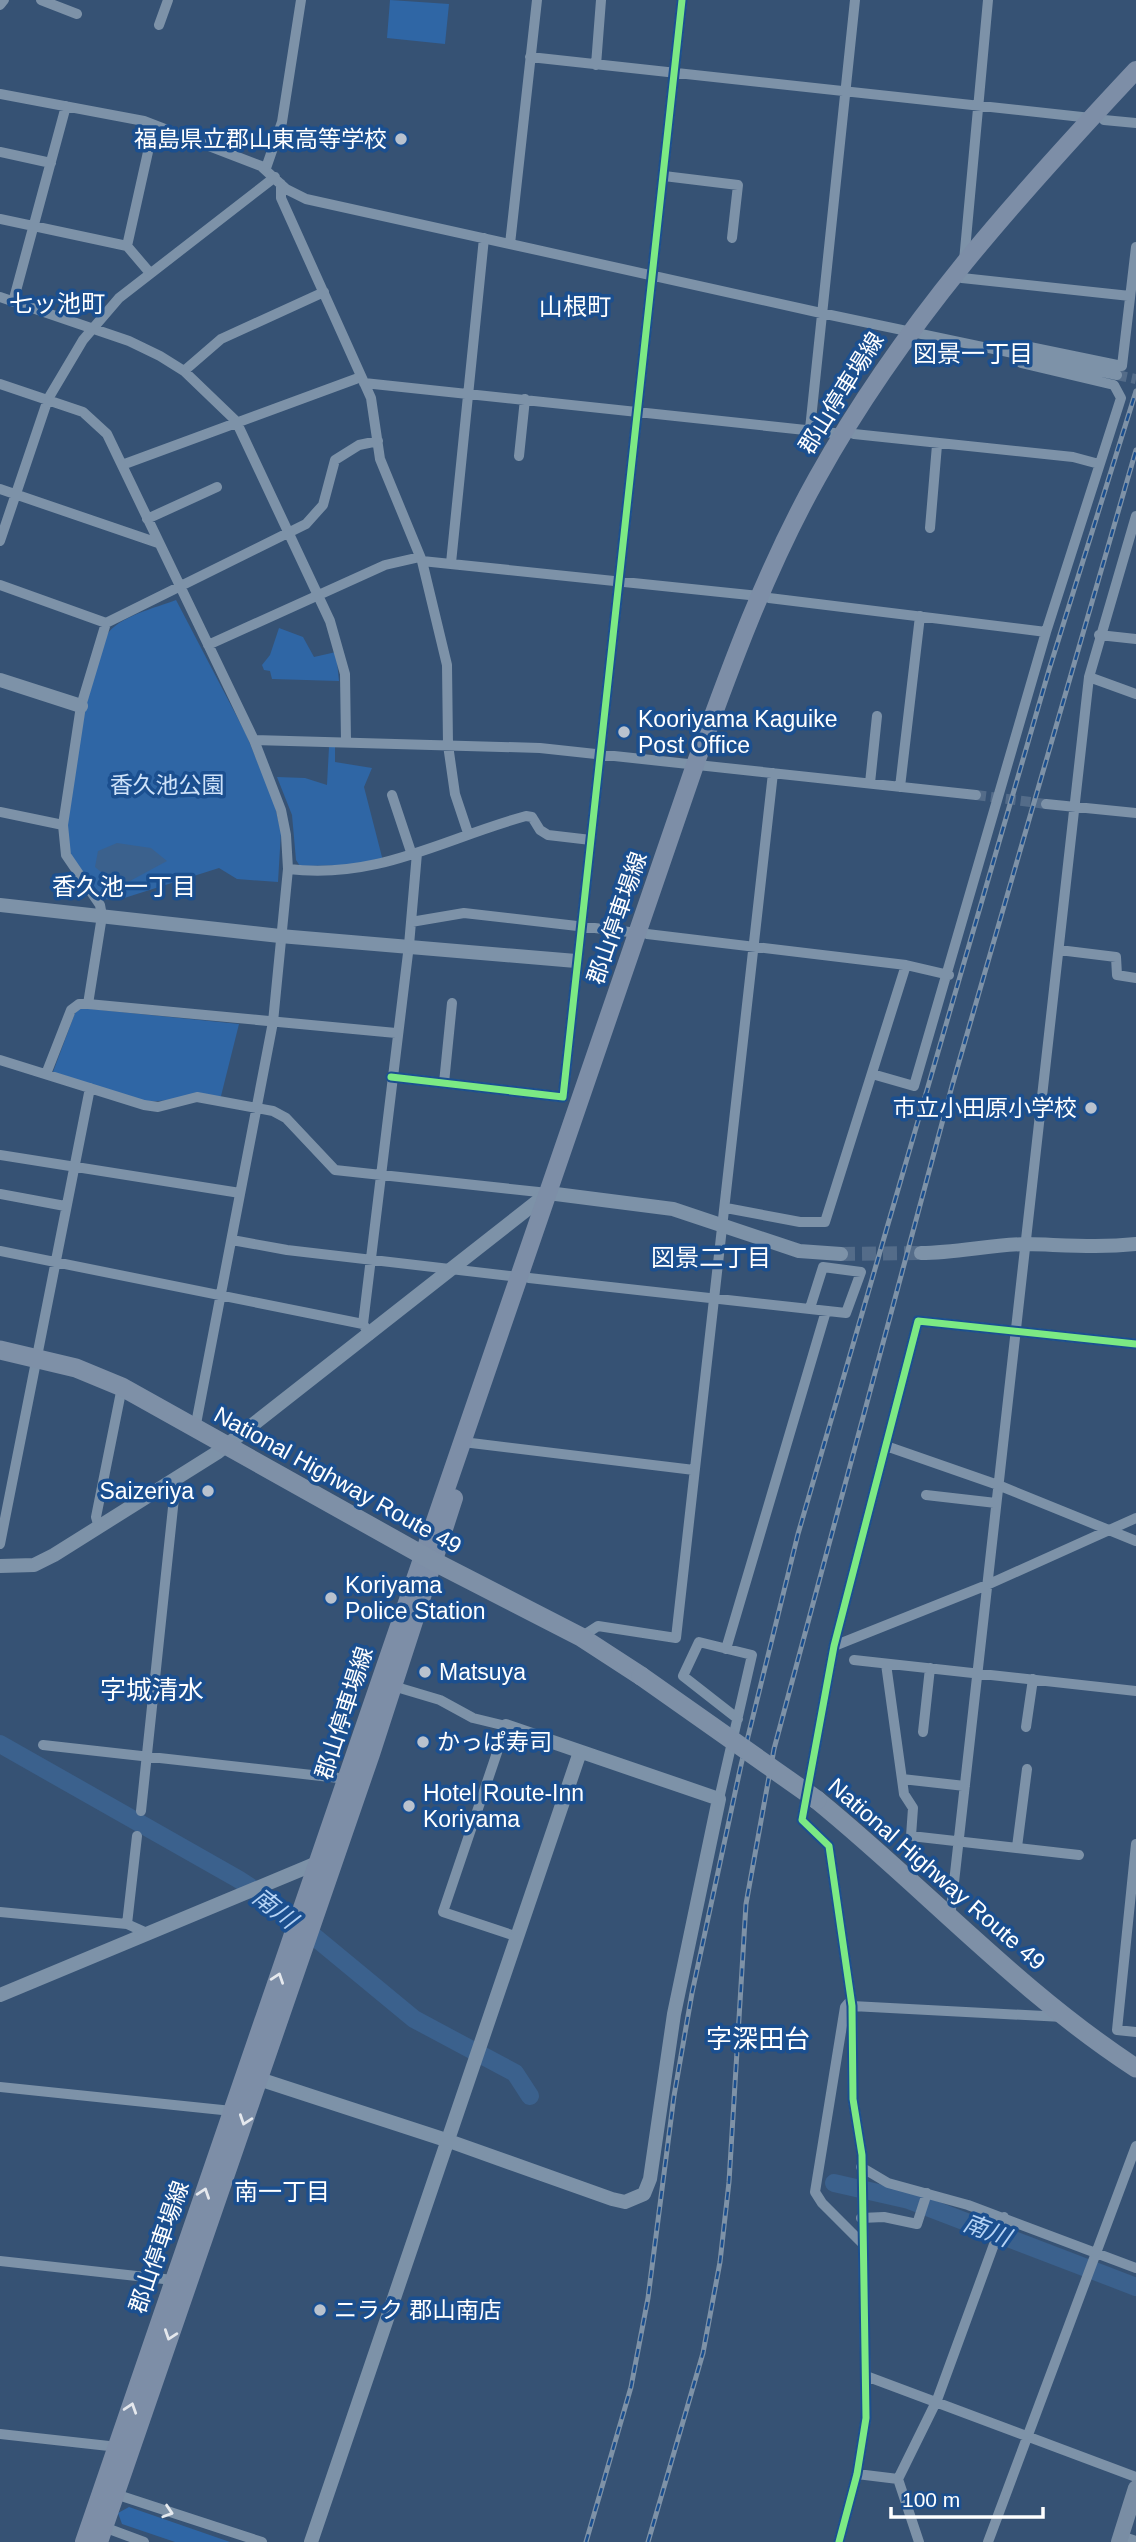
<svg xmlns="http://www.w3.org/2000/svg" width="1136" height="2542" font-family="Helvetica,'Noto Sans JP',sans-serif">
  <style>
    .green { fill: #2f66a5 }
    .water { fill: #3b618d }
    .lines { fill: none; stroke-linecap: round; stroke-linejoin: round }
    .river { stroke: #3b618d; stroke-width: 18 }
    .minor-tunnel { stroke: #546c89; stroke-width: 10; stroke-dasharray: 10 5; stroke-linecap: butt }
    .tertiary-tunnel { stroke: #546c89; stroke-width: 14; stroke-dasharray: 14 7; stroke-linecap: butt }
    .minor { stroke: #7d92a8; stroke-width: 10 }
    .tertiary { stroke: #7d92a8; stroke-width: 14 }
    .secondary { stroke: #798da4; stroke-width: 16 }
    .primary { stroke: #7d8ea7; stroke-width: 18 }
    .trunk { stroke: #7e90a7; stroke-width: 19 }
    .rail-casing { stroke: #7e92a7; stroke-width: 5 }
    .rail { stroke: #1b4f8f; stroke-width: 2.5; stroke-dasharray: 8; stroke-linecap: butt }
    .trunk-bridge { stroke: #7e90a7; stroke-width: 19 }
    .cycleway-casing { stroke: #1b4f8f; stroke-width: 11 }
    .cycleway { stroke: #7ce984; stroke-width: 7 }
    .oneway { stroke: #e5e8ed }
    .oneway2 { stroke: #e5e9ee }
    .poi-dot { fill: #b9c2ce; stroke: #1b4f8f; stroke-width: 2.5 }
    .labels { text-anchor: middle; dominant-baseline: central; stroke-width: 7; stroke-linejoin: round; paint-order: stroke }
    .poi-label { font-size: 23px; fill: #fff; stroke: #1b4f8f; text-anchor: start }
    .street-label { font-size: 23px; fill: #fff; stroke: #1b4f8f }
    .park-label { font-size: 23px; fill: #cfe3fa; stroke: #1b4f8f }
    .neighbourhood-label { font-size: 24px; fill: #fff; stroke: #1b4f8f }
    .water-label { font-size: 24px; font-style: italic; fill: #b5d3f5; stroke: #1b4f8f }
    .quarter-label { font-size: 26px; fill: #fff; stroke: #1b4f8f }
  </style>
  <rect width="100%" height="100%" fill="#365274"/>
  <path class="green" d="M 390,0 L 449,4 L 445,44 L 387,38 Z
    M 176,600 L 246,734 L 274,802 L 281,832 L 278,882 L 237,879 L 219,868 L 118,900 L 102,899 C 88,882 73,866 68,845 C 62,821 92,658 106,636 C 118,616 156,608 176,600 Z
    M 279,628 L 303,637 L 314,657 L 336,652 L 339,681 L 272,679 L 270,671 L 264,670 L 262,665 L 270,655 Z
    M 329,747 L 335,747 L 335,762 L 372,768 L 364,787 L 383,861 L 361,865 L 300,866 L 296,860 L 292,815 L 277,777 L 305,778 L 327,785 Z
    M 81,1008 L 239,1024 L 221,1096 L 145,1102 L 53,1072 L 75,1013 Z
    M 129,2507 L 230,2542 L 175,2542 L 122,2524 L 118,2513 Z"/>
  <path class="water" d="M 117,843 L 151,848 L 167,861 L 130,881 L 116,884 L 95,867 L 98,851 Z"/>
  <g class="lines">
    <path class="river" d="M 0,1744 L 238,1879 L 270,1900 L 414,2019 L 515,2073 L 530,2096
      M 834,2183 L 909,2200 L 1136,2287"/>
    <path class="minor-tunnel" d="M 1117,375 L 1136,379
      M 976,795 L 1046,804"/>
    <path class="tertiary-tunnel" d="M 841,1254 L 921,1253"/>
    <path class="minor" d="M 41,0 L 77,14
      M 537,0 L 510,244 L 821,313 L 1117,375
      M 0,5 L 4,0
      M 159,25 L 168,0
      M 530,57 L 1091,118
      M 596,65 L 601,0
      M 0,94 L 144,121 L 261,166 L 286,189 L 306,199 L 510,244
      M 1104,120 L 1136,123
      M 0,152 L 51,163
      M 266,168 L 282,122 L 301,0
      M 664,176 L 738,185 L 732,238
      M 281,184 L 281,198 L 371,398 L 380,459 L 422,561 L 447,665 L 448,745 L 455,794 L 468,833
      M 0,219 L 127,246 L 150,273
      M 127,246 L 154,125
      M 964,261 L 988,0
      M 962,278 L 1130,296
      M 0,297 L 129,341 L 160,356 L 184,371 L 236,421 L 330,621 L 345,674 L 346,741
      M 13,302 L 66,106
      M 184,371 L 221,339 L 324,292
      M 364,383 L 843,434
      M 0,384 L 83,412 L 107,434 L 254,740 L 281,810 L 286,835 L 288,869 L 273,1022 L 195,1429
      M 810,429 L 855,0
      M 854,434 L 1073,457 L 1099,464
      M 519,456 L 525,399
      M 122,465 L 361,377
      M 0,489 L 158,543
      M 147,519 L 217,487
      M 930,528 L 937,445
      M 0,541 L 48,399 L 83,340 L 119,298 L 275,177
      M 422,561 L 759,596
      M 451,563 L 484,238
      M 0,585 L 106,623 L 306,524 L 323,505 L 335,460 L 359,445 L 378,441
      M 769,598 L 1046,632
      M 106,623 L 81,706 L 63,825 L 66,855 L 100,905 L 102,916 L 88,1004 L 396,1033
      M 1099,635 L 1136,639
      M 208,645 L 385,565 L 420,557
      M 1089,677 L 1136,694
      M 254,740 L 540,748 L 976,795
      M 870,783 L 877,716
      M 900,787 L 920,616
      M 392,795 L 412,855
      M 1046,804 L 1136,813
      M 0,812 L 63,825
      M 288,869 C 378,880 442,839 526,816 L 532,817 L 540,830 L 548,835 L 591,840
      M 411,922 L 464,913 L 638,933
      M 647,934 L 906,965 L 949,975
      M 1059,950 L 1116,957 L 1117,975 L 1136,978
      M 0,1060 L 144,1105 L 158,1107 L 197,1097 L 273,1111 L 286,1118 L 335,1170 L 548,1193
      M 46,1074 L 71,1010 L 79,1004 L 88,1004
      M 872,1074 L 914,1086 L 1046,632 L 1121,398 L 1114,385 L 1021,363 L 1015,354 L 1018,347 L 1025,346 L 1122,366 L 1136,247
      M 391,1077 L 563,1097 L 682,0
      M 444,1083 L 452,1003
      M 0,1155 L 240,1193
      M 0,1194 L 65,1206
      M 726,1208 L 800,1222 L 825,1222 L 906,965
      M 232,1240 L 287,1250 L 519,1277
      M 0,1251 L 363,1324
      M 529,1278 L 846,1313 L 861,1272 L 823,1267 L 810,1308
      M 370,1335 L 363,1324 L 409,945 L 417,853
      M 463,1442 L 694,1470
      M 886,1446 L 998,1485 L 1136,1541
      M 926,1495 L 996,1503
      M 99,1527 L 96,1517 L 122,1387
      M 0,1544 L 90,1088
      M 581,1637 L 598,1626 L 676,1638 L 773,773
      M 834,1646 L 987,1585 L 1136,1518
      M 726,1649 L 826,1311
      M 854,1660 L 1136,1691
      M 886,1664 L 904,1794 L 913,1808 L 911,1836 L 1079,1855
      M 393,1686 L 440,1700 L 473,1718 L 506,1726 L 443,1912 L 518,1937
      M 1026,1727 L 1033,1679
      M 923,1732 L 930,1668
      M 43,1745 L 348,1779
      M 902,1779 L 965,1786
      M 719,1799 L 752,1655 L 699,1642 L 683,1676 L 738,1719
      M 141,1811 L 176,1479
      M 1136,1844 L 1117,2030 L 1136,2032
      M 1017,1847 L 1027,1769
      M 0,1912 L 127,1924 L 147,1933
      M 950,1918 L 1089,677 L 1136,516
      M 127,1924 L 137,1836
      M 851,2000 L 845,2007 L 815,2192 L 822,2203 L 862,2243
      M 852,2006 L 1063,2017
      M 0,2087 L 232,2111
      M 861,2167 L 888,2183 L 968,2205 L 1136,2268
      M 861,2218 L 884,2217 L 917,2224 L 927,2193
      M 0,2261 L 173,2280
      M 866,2376 L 1136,2477
      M 0,2434 L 118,2447
      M 857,2474 L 898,2479 L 919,2542
      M 898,2479 L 937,2400 L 1004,2217
      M 112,2493 L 262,2542
      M 101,2526 L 144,2542
      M 1121,2536 L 1136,2541
      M 839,2542 L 857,2474 L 866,2418 L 862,2155 L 853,2099 L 852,2006 L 829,1846 L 802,1820 L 834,1646 L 918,1321 L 1136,1344
      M 988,2542 L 1136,2146"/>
    <path class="tertiary" d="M 0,680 L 81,706
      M 0,905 L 280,936 L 576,961
      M 921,1253 C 957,1253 993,1244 1028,1244 C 1065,1245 1099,1248 1136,1244
      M 0,1566 L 34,1565 L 54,1555 L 218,1452 L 548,1193 L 673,1209 L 799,1251 L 841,1254
      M 0,1995 L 317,1863 L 325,1865
      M 259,2079 L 449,2141 L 612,2199 L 625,2202 L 644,2194 L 650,2179 L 674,2014 L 719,1799 L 506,1726
      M 311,2542 L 580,1752"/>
    <path class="secondary" d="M 1119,2542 L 1136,2488"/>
    <path class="primary" d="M 84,2542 L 695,765 C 730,668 766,569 817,478 C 903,323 1016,198 1136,70
      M 99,2542 L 371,1754 L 454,1498"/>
    <path class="trunk" d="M 0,1350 L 76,1368 L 122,1387 L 433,1561 L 581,1637 L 641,1676
      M 817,1800 C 925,1888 1019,1992 1136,2068"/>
    <defs>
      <path id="rail" d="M 586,2542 L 631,2387 L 648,2298 L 674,2096 L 692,1993 L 741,1765 L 798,1534 L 1049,670 L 1136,391
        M 648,2542 L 703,2353 L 720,2262 L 729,2182 L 746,1904 L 774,1749 L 952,1086 L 1136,450"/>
    </defs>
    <use href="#rail" class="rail-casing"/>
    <use href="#rail" class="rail"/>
    <path class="trunk-bridge" d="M 641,1676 L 817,1800"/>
    <defs>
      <path id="cycleway" d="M 391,1077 L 563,1097 L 682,0
        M 839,2542 L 857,2474 L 866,2418 L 862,2155 L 853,2099 L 852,2006 L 829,1846 L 802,1820 L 834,1646 L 918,1321 L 1136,1344"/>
    </defs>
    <use href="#cycleway" class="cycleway-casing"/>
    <use href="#cycleway" class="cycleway"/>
  </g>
  <defs><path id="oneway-chevron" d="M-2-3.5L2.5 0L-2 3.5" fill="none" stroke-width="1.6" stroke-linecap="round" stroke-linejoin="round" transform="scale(1.75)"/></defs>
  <g class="oneway">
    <use href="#oneway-chevron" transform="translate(278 1978) rotate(-71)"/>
    <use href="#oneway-chevron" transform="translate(245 2120) rotate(109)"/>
    <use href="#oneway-chevron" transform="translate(204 2193) rotate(-71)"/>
    <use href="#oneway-chevron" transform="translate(170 2335) rotate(109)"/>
    <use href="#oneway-chevron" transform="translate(131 2408) rotate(-72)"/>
  </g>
  <use class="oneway2" href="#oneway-chevron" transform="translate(168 2512) rotate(18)"/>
  <g class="poi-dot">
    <circle cx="401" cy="139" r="7"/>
    <circle cx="624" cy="732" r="7"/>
    <circle cx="1091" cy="1108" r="7"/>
    <circle cx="208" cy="1491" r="7"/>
    <circle cx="331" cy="1598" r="7"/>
    <circle cx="425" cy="1672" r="7"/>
    <circle cx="423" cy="1742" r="7"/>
    <circle cx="409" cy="1806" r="7"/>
    <circle cx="320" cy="2310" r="7"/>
  </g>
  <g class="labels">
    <g class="poi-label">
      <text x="387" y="139" text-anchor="end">福島県立郡山東高等学校</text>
      <text x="638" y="719">Kooriyama Kaguike<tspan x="638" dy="26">Post Office</tspan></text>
      <text x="1077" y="1108" text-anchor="end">市立小田原小学校</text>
      <text x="194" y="1491" text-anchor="end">Saizeriya</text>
      <text x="345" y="1585">Koriyama<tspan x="345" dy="26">Police Station</tspan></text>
      <text x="439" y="1672">Matsuya</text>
      <text x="437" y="1742">かっぱ寿司</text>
      <text x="423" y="1793">Hotel Route-Inn<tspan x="423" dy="26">Koriyama</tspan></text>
      <text x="334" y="2310">ニラク 郡山南店</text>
    </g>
    <g class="street-label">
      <text transform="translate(841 393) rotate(-58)">郡山停車場線</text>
      <text transform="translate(617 918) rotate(-71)">郡山停車場線</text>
      <text transform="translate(338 1480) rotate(29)">National Highway Route 49</text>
      <text transform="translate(344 1713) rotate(-72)">郡山停車場線</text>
      <text transform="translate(937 1874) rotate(41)">National Highway Route 49</text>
      <text transform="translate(159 2247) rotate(-71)">郡山停車場線</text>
    </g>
    <g class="park-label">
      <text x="167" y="785">香久池公園</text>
    </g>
    <g class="neighbourhood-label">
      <text x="57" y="303">七ッ池町</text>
      <text x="575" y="306">山根町</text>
      <text x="973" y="353">図景一丁目</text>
      <text x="124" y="886">香久池一丁目</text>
      <text x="711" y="1257">図景二丁目</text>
      <text x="282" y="2191">南一丁目</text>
    </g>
    <g class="water-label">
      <text transform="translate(275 1908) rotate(38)">南川</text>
      <text transform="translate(987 2230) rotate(21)">南川</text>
    </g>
    <g class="quarter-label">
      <text x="152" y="1690">字城清水</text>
      <text x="758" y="2039">字深田台</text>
    </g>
  </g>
  <path d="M891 2507v10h152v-10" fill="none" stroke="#ffffff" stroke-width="3.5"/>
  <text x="902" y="2507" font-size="21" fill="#ffffff" stroke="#1b4f8f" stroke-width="5" paint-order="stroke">100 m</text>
</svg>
